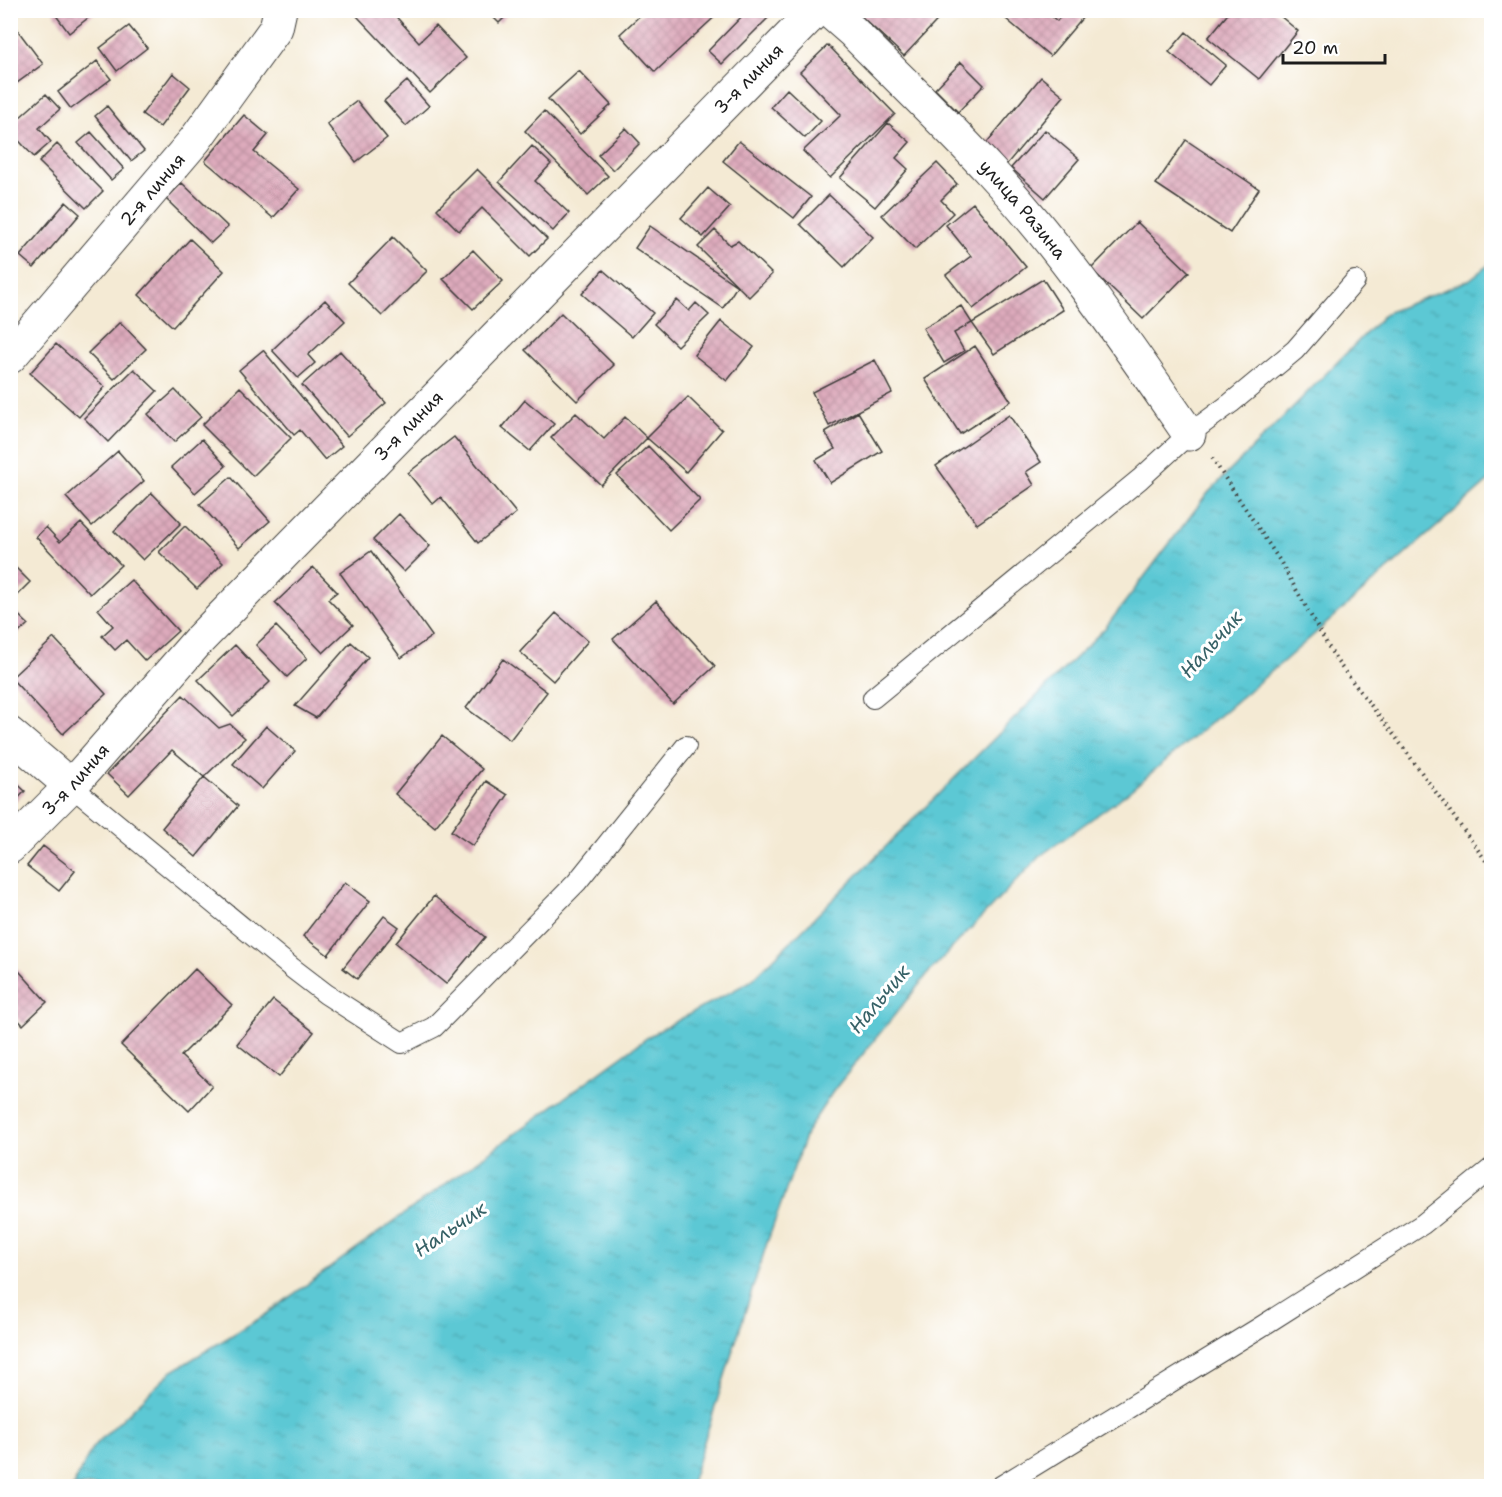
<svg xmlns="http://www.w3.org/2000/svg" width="1502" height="1497" font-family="'Shantell Sans',sans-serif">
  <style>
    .water { fill: url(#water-ripples); stroke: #3c7278; stroke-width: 1.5 }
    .building { fill: url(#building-cross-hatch) }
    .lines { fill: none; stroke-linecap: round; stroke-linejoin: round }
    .service-casing { stroke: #3c3b38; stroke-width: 22 }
    .minor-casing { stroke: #3c3b38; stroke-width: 35 }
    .path { stroke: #3c3b38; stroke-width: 4; stroke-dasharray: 1.5 4.5; stroke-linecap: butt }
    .service { stroke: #fff; stroke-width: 20 }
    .minor { stroke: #fff; stroke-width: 33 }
    .labels { text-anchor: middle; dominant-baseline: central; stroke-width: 6; stroke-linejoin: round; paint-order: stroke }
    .street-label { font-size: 18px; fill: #1c1c1c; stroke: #fff }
    .water-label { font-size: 20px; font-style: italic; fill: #366166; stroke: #fff }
  </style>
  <defs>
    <pattern id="water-ripples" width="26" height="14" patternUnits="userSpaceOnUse" patternTransform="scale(1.5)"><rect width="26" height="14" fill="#5cc8d4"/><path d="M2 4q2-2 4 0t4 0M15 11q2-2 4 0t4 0" fill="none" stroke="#4fabb5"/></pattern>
    <pattern id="building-cross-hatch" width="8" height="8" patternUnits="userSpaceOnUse" patternTransform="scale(1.5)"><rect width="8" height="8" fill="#ddaabc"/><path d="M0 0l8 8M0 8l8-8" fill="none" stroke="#bd92a1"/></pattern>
  </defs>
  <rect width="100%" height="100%" fill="#fff"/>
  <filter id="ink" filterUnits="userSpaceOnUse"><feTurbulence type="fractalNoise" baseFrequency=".0167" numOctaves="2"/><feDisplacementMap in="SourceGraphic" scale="12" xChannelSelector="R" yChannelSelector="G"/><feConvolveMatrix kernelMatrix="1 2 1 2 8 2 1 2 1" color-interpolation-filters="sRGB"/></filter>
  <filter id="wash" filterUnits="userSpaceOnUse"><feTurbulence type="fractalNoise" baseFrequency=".008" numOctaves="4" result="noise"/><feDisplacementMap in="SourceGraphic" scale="24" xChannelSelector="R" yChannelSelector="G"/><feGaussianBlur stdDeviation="1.35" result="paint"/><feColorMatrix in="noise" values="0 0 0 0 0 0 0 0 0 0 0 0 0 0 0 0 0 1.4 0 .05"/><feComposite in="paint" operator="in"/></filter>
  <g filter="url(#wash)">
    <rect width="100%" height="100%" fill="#f4ead4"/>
    <path class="water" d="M 1491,263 L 1491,479 L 1285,660 L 1125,795 L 1040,856 L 930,971 L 834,1090 L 807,1131 L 767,1243 L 690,1486 L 73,1486 L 93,1447 L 171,1372 L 262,1317 L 651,1035 L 751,981 L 1106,627 L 1208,493 L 1386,313 L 1469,280 Z"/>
    <g id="blocks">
      <path class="building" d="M 52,10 L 98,10 L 69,33 Z
        M 363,10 L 390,10 L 419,42 L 436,26 L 466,58 L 430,93 L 357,16 Z
        M 486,10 L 512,10 L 499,23 Z
        M 646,10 L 722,10 L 655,72 L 620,34 Z
        M 748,10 L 774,12 L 722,64 L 708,51 Z
        M 866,10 L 947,10 L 904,56 L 861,16 Z
        M 1013,10 L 1044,10 L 1057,21 L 1066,10 L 1089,10 L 1050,56 L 1006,19 Z
        M 1231,10 L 1273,10 L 1298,31 L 1259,79 L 1208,38 Z
        M 10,20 L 43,64 L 10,88 Z
        M 129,26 L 147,48 L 117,71 L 100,48 Z
        M 1186,32 L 1226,65 L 1209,85 L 1169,52 Z
        M 828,45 L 895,114 L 830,178 L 803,151 L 841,115 L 800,72 Z
        M 97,61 L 111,79 L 71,109 L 58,92 Z
        M 961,62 L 984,85 L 958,112 L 935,89 Z
        M 579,71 L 611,105 L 580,134 L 548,99 Z
        M 173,73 L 190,87 L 160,127 L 142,114 Z
        M 1041,77 L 1064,96 L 1006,165 L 984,146 Z
        M 407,81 L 429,106 L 406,126 L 384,101 Z
        M 787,89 L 821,121 L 805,138 L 771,107 Z
        M 46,94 L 60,109 L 39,128 L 51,142 L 34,157 L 10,131 L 10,126 Z
        M 357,101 L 387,138 L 356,162 L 327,124 Z
        M 107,106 L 144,151 L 131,161 L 95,116 Z
        M 544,111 L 608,176 L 588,195 L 525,131 Z
        M 244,115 L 268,135 L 254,152 L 299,189 L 273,218 L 205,161 Z
        M 888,123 L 910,142 L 896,158 L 908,169 L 875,207 L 840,178 Z
        M 626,128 L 640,143 L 613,170 L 598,155 Z
        M 1045,130 L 1079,159 L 1045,198 L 1011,168 Z
        M 91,132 L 124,169 L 111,180 L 78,143 Z
        M 1186,140 L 1259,189 L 1230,233 L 1156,184 Z
        M 739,141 L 811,197 L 794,218 L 723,161 Z
        M 57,144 L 103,191 L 86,208 L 39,162 Z
        M 532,146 L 551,164 L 535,181 L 569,213 L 553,231 L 499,182 Z
        M 937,163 L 957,184 L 941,200 L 953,213 L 915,249 L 882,215 Z
        M 477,169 L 547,239 L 530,256 L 482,208 L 459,231 L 437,209 Z
        M 182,183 L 228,227 L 211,243 L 166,199 Z
        M 708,188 L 730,207 L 703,237 L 681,218 Z
        M 829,195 L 873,237 L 844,267 L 800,224 Z
        M 66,202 L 80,214 L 34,268 L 20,256 Z
        M 973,203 L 1026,267 L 973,309 L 946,275 L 971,256 L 946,225 Z
        M 1137,222 L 1189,272 L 1143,319 L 1091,269 Z
        M 650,226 L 737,286 L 723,308 L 635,248 Z
        M 715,230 L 730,245 L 738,241 L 772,274 L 749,297 L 698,247 Z
        M 393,237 L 427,271 L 382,316 L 348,283 Z
        M 190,239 L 224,271 L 173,327 L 139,295 Z
        M 473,250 L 503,281 L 473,309 L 443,279 Z
        M 603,270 L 653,313 L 632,337 L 582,294 Z
        M 1043,279 L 1063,310 L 994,354 L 972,323 Z
        M 325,300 L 345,321 L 308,355 L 315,363 L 298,378 L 272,350 Z
        M 677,300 L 689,311 L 696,303 L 709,315 L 677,346 L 654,324 Z
        M 961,306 L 972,323 L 954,333 L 964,351 L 944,363 L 923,328 Z
        M 561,313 L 614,365 L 577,401 L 525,350 Z
        M 721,321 L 754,347 L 727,381 L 694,355 Z
        M 120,322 L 146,349 L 114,379 L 88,353 Z
        M 56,344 L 105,387 L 79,417 L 30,373 Z
        M 975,346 L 1011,401 L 960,434 L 925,379 Z
        M 263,350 L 342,446 L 325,460 L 300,430 L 294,435 L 239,370 Z
        M 340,351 L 386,403 L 347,436 L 302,385 Z
        M 875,360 L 892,393 L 829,426 L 812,392 Z
        M 134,369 L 157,391 L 108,442 L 84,418 Z
        M 240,387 L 291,438 L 253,476 L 202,425 Z
        M 175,390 L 201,417 L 174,442 L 148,414 Z
        M 688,397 L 722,430 L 686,472 L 647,438 Z
        M 525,400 L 554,424 L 530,451 L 502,428 Z
        M 858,412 L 882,451 L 830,483 L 816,460 L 835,449 L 825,432 Z
        M 576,413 L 604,439 L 625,417 L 647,438 L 601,485 L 551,438 Z
        M 1009,415 L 1041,462 L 1026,472 L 1034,485 L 977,524 L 936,466 Z
        M 454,437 L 516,513 L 478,543 L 441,497 L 433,504 L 408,473 Z
        M 202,439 L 226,466 L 195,493 L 171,467 Z
        M 648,446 L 700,500 L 669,530 L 617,475 Z
        M 118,451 L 144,481 L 92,526 L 66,497 Z
        M 231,477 L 270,521 L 239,548 L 200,504 Z
        M 152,493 L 181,523 L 143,560 L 114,531 Z
        M 399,514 L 430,546 L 404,572 L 373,540 Z
        M 81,523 L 121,565 L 90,594 L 36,537 L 46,527 L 60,542 Z
        M 185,526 L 223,563 L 197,589 L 159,552 Z
        M 371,551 L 432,636 L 401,658 L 340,573 Z
        M 10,562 L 30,582 L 10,602 Z
        M 313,567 L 337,592 L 328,599 L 353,625 L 323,653 L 275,603 Z
        M 131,580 L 178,631 L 145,661 L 126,640 L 115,650 L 102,636 L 113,626 L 98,609 Z
        M 656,601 L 715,666 L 673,704 L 613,639 Z
        M 10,607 L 28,624 L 10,641 Z
        M 556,613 L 588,641 L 553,681 L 520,652 Z
        M 276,626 L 307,658 L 287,677 L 256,645 Z
        M 54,638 L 106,694 L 63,734 L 11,678 Z
        M 351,642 L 368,657 L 316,718 L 295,706 Z
        M 235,645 L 270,682 L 233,716 L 198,680 Z
        M 503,659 L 547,692 L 510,740 L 466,708 Z
        M 183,695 L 219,728 L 230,724 L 245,738 L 204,777 L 172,750 L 129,795 L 107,774 Z
        M 266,726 L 295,751 L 262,789 L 233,764 Z
        M 442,736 L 482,769 L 435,827 L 395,794 Z
        M 10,777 L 25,791 L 10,807 Z
        M 204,777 L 238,806 L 196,857 L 162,828 Z
        M 486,781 L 508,795 L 473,846 L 451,831 Z
        M 43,846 L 75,871 L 59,891 L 27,866 Z
        M 345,882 L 370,901 L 328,955 L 303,936 Z
        M 434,896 L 485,937 L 446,984 L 396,943 Z
        M 384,916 L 399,927 L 357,979 L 343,968 Z
        M 10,961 L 47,1002 L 23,1025 L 10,1011 Z
        M 195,969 L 232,1005 L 181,1056 L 212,1086 L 189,1111 L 121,1045 Z
        M 273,1000 L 314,1032 L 279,1077 L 237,1044 Z"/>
    </g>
  </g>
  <g filter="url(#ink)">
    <use href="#blocks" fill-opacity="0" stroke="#3c3b38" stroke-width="1.5"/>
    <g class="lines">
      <defs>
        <path id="service" d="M 873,698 L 1140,479 L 1189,434 L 1231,403 L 1295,350 L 1355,281
          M 71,786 L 292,968 L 326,994 L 402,1043 L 434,1027 L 577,882 L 686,746
          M 1001,1486 L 1259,1328 L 1423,1224 L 1492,1168"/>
        <g id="minor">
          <path id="s1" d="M 828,10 L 852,31 C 898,78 946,123 990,171 C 1065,252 1126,343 1189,434"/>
          <path id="s2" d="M 10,357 L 195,140 L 276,28 L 280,10"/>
          <path d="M 10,734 L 71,786"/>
          <path id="s3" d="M 10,847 L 71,786 L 198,641 L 816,10"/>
        </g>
      </defs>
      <use href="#service" class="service-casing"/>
      <use href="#minor" class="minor-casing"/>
      <path class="path" d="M 1212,458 L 1280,561 L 1336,660 L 1397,739 L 1492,869"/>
      <use href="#service" class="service"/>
      <use href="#minor" class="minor"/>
    </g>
  </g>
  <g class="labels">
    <g class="street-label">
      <text stroke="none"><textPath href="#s3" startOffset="1066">3-я линия</textPath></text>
      <text stroke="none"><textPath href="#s2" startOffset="220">2-я линия</textPath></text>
      <text stroke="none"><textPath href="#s1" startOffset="279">улица Разина</textPath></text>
      <text stroke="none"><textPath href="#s3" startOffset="580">3-я линия</textPath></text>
      <text stroke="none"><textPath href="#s3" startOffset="94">3-я линия</textPath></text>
    </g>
    <g class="water-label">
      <text transform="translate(1211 644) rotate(-48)">Нальчик</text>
      <text transform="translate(879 999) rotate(-50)">Нальчик</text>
      <text transform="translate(450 1229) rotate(-34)">Нальчик</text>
    </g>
  </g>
  <rect width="1502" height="1497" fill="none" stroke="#fff" stroke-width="36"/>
  <path d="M1283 54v9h102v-9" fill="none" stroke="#1c1c1c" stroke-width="3"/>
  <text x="1292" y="54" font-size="18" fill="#1c1c1c" stroke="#ffffff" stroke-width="4.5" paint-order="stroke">20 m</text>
</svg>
